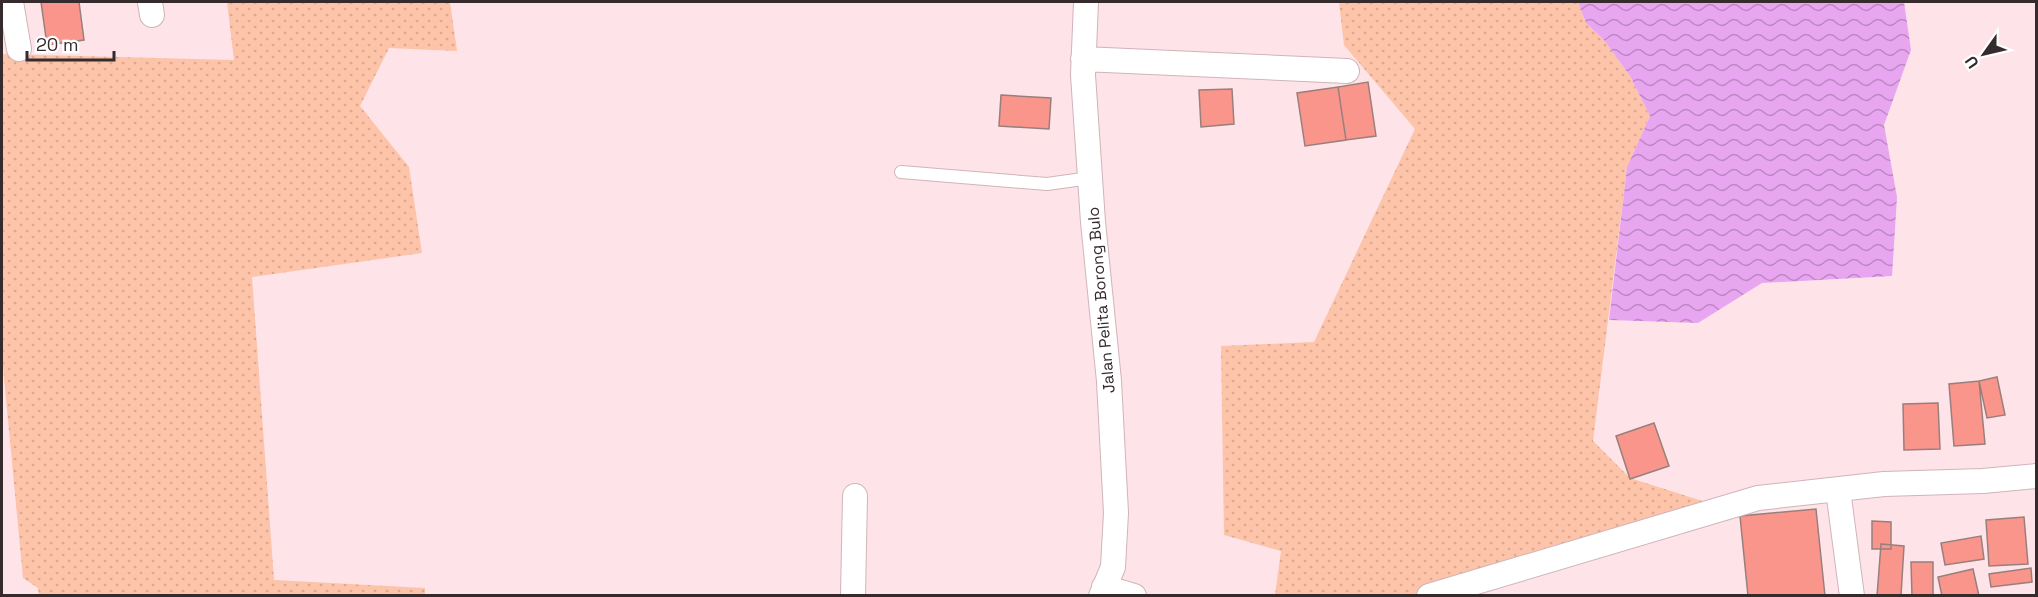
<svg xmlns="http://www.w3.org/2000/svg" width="2038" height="597" font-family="'Space Grotesk',sans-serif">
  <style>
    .grass { fill: url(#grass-dots) }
    .water { fill: url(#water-waves) }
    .building { fill: #fa958c; stroke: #987f7c; stroke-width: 1.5 }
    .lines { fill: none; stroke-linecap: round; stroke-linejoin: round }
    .lane-casing { stroke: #cfb5ba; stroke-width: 14 }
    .street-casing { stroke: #cfb5ba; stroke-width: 26 }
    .lane { stroke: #fff; stroke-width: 12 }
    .street { stroke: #fff; stroke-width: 24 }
    .labels { text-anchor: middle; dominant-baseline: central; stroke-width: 4.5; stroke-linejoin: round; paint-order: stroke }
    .street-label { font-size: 16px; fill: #352b2d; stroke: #fff }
  </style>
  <defs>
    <pattern id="grass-dots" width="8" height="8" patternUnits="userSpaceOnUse" patternTransform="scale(1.5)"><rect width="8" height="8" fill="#fdc4a9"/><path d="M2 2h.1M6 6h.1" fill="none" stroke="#d9a992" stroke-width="1.8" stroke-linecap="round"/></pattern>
    <pattern id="water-waves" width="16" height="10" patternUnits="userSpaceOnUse" patternTransform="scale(1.5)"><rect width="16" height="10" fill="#e8a6f1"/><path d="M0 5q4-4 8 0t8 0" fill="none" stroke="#bd87c4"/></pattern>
  </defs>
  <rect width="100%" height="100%" fill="#fee3e8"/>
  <path class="grass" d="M 227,2 L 450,2 L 457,51 L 389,48 L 360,106 L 409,167 L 422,253 L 252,277 L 274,580 L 425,588 L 425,595 L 39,596 L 38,588 L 23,578 L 2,357 L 2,54 L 234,60 Z
    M 1339,2 L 1578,2 L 1586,23 L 1604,40 L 1630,76 L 1650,116 L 1627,167 L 1593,441 L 1630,478 L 1734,511 L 1432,595 L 1275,595 L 1281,551 L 1224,535 L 1221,346 L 1314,342 L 1415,129 L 1344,45 Z"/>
  <path class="water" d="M 1578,2 L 1904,2 L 1911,50 L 1884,125 L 1897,197 L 1892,276 L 1762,283 L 1698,323 L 1609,320 L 1627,167 L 1650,116 L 1630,76 L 1604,40 L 1586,23 Z"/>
  <path class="building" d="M 41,2 L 79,2 L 84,40 L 47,45 Z
    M 1368,82 L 1376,136 L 1346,140 L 1338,87 Z
    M 1338,87 L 1346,140 L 1305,146 L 1297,93 Z
    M 1232,89 L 1234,124 L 1201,127 L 1199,90 Z
    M 1001,95 L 1051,98 L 1049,129 L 999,126 Z
    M 1997,377 L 2005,415 L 1987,418 L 1979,381 Z
    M 1979,381 L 1985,444 L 1954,446 L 1949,384 Z
    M 1938,403 L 1940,449 L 1904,450 L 1903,404 Z
    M 1654,423 L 1669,466 L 1630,479 L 1616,436 Z
    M 1816,509 L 1825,596 L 1748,596 L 1740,516 Z
    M 2024,517 L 2028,564 L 1989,566 L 1986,520 Z
    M 1872,521 L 1891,522 L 1891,549 L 1872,549 Z
    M 1981,536 L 1984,559 L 1945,565 L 1941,543 Z
    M 1881,544 L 1904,546 L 1901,596 L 1877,596 Z
    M 1911,562 L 1933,562 L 1933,596 L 1912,596 Z
    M 2031,568 L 2032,582 L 1991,587 L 1989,574 Z
    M 1973,569 L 1979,596 L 1942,596 L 1938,577 Z"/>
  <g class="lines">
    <defs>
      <path id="lane" d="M 901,172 L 1047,184 L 1090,178"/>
      <path id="street" d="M 11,2 L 19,49
        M 150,2 L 152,15
        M 1086,2 L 1083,75 L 1093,222 L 1109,381 L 1116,513 L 1113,567 L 1101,596
        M 1083,59 L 1347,71
        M 1838,490 L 1852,596
        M 1104,587 L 1134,596
        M 853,596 L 855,496
        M 1429,596 L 1758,498 L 1884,484 L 1983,481 L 2036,476"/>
    </defs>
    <use href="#lane" class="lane-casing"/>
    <use href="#street" class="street-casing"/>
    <use href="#lane" class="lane"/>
    <use href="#street" class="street"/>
  </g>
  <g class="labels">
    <g class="street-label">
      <text transform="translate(1101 300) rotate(-95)">Jalan Pelita Borong Bulo</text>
    </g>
  </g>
  <rect width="2038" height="597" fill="none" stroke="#352b2d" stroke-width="6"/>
  <g transform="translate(1984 54) rotate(236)" stroke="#ffffff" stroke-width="4.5" paint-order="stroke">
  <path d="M0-4.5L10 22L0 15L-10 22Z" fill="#352b2d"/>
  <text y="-9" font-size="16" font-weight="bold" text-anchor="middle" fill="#352b2d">U</text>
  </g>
  <path d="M27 51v9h87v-9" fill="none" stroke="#352b2d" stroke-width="3"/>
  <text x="36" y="51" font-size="18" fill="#352b2d" stroke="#ffffff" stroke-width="4.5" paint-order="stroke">20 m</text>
</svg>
